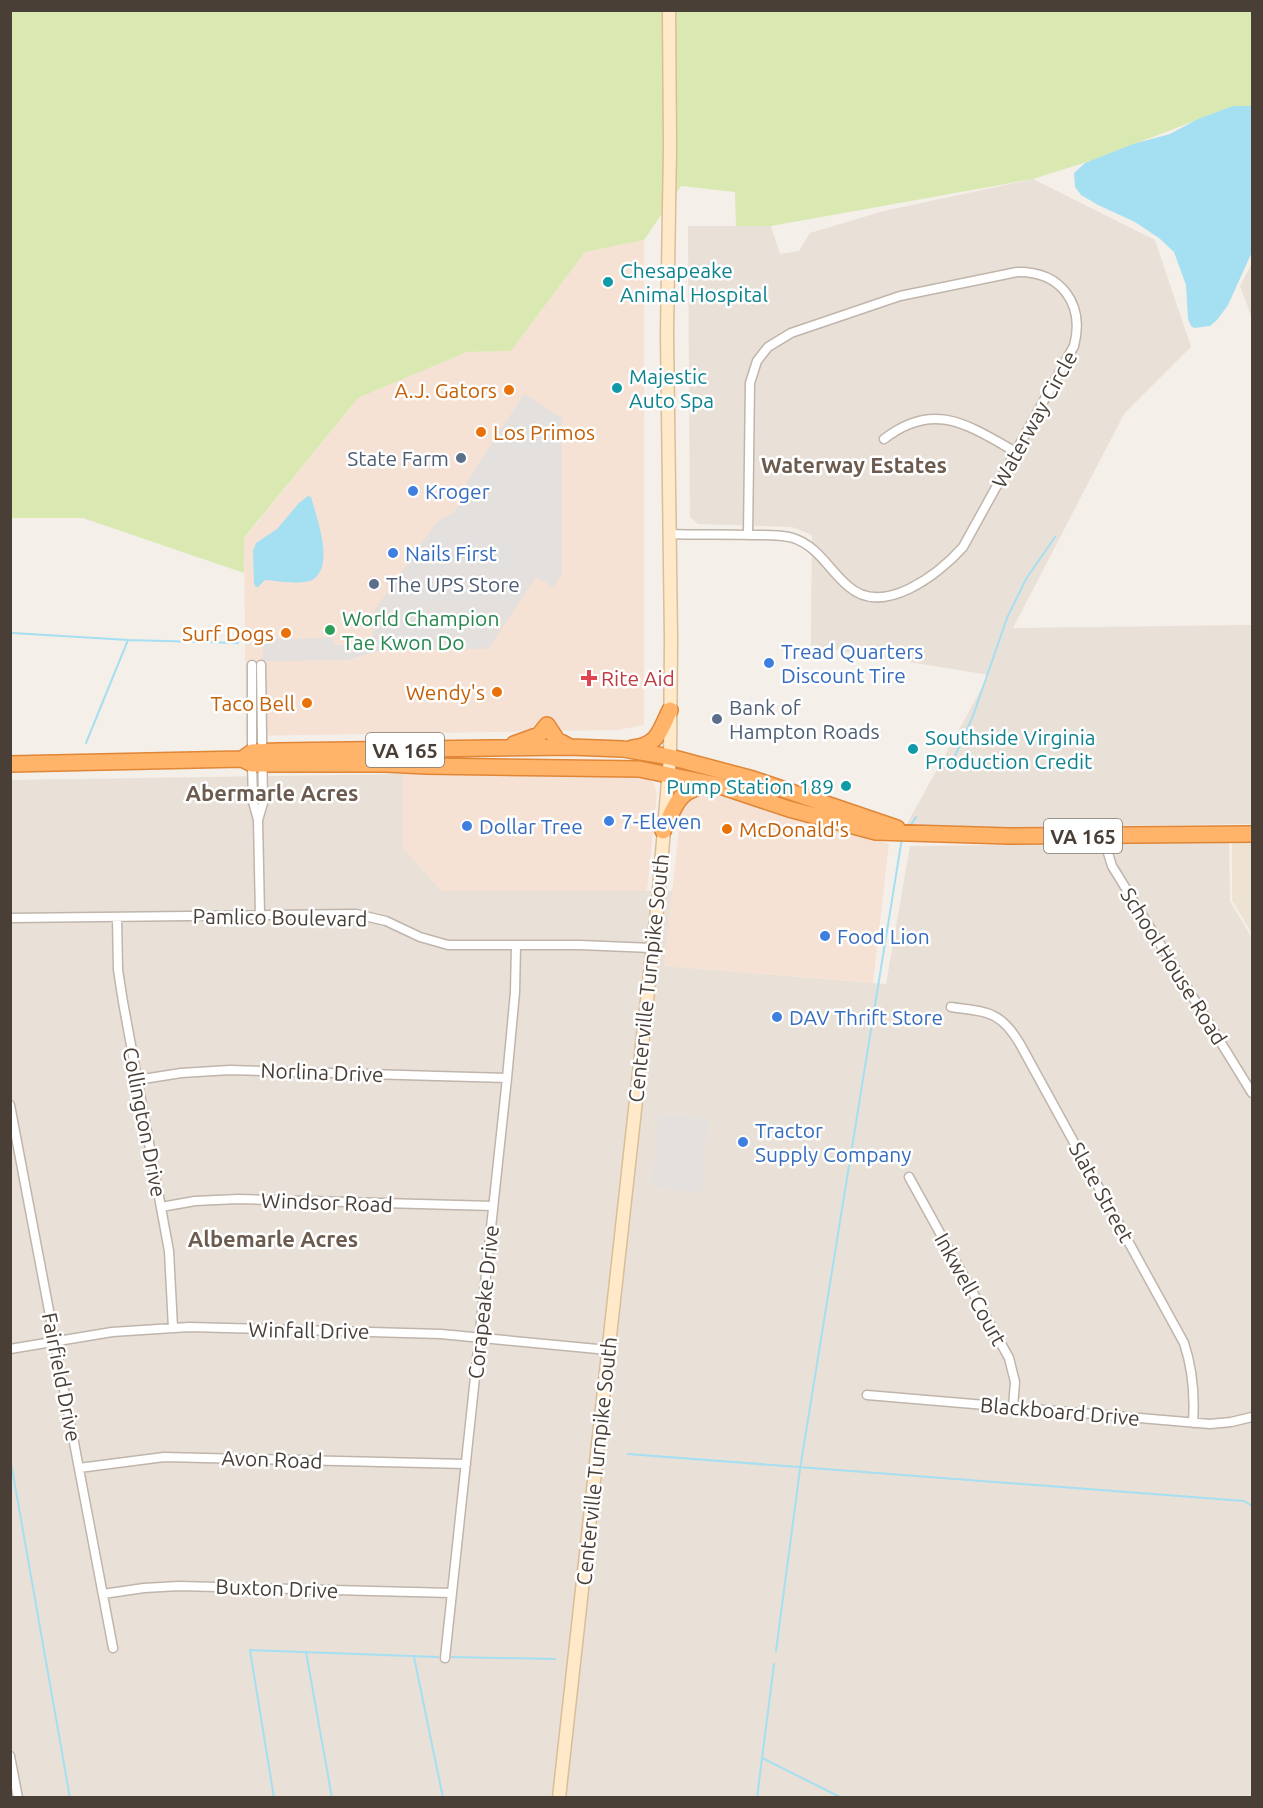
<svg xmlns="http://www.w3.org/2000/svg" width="1263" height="1808" font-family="Ubuntu,sans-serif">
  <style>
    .residential { fill: #e9e0d7 }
    .commercial { fill: #f6e2d4 }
    .education { fill: #eee2d3 }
    .green { fill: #d9e9b1 }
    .parking { fill: #e3e0de }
    .water { fill: #a5dff2 }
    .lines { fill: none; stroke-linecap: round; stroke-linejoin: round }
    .stream { stroke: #a5dff2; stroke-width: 2 }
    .street-casing { stroke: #c0b5ab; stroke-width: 11 }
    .secondary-casing { stroke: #d8be9a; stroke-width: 15 }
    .highway-casing { stroke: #e08637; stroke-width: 18 }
    .street { stroke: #fff; stroke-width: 8 }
    .secondary { stroke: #ffe9c9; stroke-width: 12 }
    .highway { stroke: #ffb46a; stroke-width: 15 }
    .culture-dot { fill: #0f9aa8; stroke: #fff; stroke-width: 2 }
    .food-dot { fill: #e8710a; stroke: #fff; stroke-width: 2 }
    .service-dot { fill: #5c6f8a; stroke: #fff; stroke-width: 2 }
    .shop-dot { fill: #3f7fe0; stroke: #fff; stroke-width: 2 }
    .leisure-dot { fill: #2e9e5b; stroke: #fff; stroke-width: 2 }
    .health-dot { fill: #e0444e; stroke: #fff; stroke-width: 2 }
    .labels { text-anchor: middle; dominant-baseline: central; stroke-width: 5; stroke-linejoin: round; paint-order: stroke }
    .shield { fill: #fff; stroke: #807973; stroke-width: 1.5 }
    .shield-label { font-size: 20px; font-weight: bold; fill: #493f37 }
    .culture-label { font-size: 21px; fill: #0d838f; stroke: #fff; text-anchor: start }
    .food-label { font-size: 21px; fill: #c56008; stroke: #fff; text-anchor: end }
    .street-label { font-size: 21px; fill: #493f37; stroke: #fff }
    .service-label { font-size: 21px; fill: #4e5e75; stroke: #fff; text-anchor: start }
    .shop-label { font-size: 21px; fill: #366cbe; stroke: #fff; text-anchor: start }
    .leisure-label { font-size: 21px; fill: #27864d; stroke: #fff; text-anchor: start }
    .health-label { font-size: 21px; fill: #be3a42; stroke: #fff; text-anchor: start }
    .neighbourhood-label { font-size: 22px; font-weight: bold; fill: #6c5b4e; stroke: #fff }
  </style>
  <rect width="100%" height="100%" fill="#f5efe9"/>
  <path class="residential" d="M 1033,179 L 1155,240 L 1191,347 L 1124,414 L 1013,628 L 1252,625 L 1252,824 L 967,828 L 907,824 L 989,675 L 811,646 L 812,535 L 792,527 L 698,524 L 690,517 L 688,226 L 771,226 L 780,254 L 799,251 L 810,233 L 884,211 Z
    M 1252,263 L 1252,318 L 1240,286 Z
    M 403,774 L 403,848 L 442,891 L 673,891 L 664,966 L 886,984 L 910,846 L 1229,842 L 1230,901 L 1252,938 L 1252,1797 L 11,1797 L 10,780 Z"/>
  <path class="commercial" d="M 644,240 L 644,725 L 618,730 L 246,736 L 244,539 L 358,398 L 467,352 L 511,351 L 585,252 Z
    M 403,774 L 635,775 L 648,778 L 654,784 L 657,793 L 647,891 L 442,891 L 403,848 Z
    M 706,789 L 889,844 L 873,983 L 664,966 L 682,801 Z"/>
  <path class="education" d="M 1232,843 L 1252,843 L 1252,934 L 1232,900 Z"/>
  <path class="green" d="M 10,11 L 1252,11 L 1252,109 L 1233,106 L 1093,160 L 1033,179 L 771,226 L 736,226 L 735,192 L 681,186 L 644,240 L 585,252 L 511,351 L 467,352 L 358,398 L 244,538 L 244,573 L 83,518 L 11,518 Z"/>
  <path class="parking" d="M 524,394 L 562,418 L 562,575 L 553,587 L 536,577 L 488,649 L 383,650 L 347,660 L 263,661 L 263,639 L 333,638 L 334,645 L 360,645 L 373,638 L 374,611 L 436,523 L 455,511 L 462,500 L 468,480 Z
    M 659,1115 L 708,1119 L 701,1192 L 652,1187 Z"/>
  <path class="water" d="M 1233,106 L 1252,106 L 1252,252 L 1228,305 L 1217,320 L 1210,326 L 1194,328 L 1191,326 L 1188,319 L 1186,285 L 1174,252 L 1159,238 L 1135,222 L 1098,205 L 1081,195 L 1075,187 L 1074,173 L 1085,163 L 1133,144 L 1170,134 L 1198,119 Z
    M 308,496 L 311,497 C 316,516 334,562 315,578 C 306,586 276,581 265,580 L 258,587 L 256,587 L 254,584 L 253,551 L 256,543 L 277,529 L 299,503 Z"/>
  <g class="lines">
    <path class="stream" d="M 13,633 L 128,640 L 238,643
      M 86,743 L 128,640
      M 950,767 L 973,716 L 1007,618 L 1026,579 L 1055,537
      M 910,826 L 916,817
      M 628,1454 L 1244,1501 L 1252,1506
      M 10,1457 L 70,1798
      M 776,1651 L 800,1469 L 902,838
      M 306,1652 L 332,1798
      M 414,1657 L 443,1798
      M 452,1657 L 555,1659
      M 762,1758 L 842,1798
      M 274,1798 L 250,1650 L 438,1657
      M 757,1798 L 774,1664
      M 1250,1798 L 1250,1797"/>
    <defs>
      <path id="street" d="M 884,439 C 934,400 968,425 1016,452
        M 669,534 C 696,535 724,534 752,535 C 765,535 780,534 793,538 C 818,546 829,570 848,586 C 883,618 939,574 963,547 L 1074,346 C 1085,304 1061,271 1017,272 L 900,296 L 791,333 L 768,347 L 757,361 L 750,383 L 748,535
        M 252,665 L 252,764 L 253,802 L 258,820 L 260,915
        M 258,820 L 263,803 L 261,665
        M 1105,835 L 1108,853 L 1112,866 L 1252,1093
        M 117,917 L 118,970 L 123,1002 L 169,1251 L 173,1328
        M 10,918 L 356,914 L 386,921 L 420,937 L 448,945 L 580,945 L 652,948
        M 951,1007 C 986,1012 1000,1010 1020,1044 L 1184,1343 C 1193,1370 1195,1394 1193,1423
        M 137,1080 L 181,1073 L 230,1070 L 507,1078
        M 10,1105 L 113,1648
        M 909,1177 L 1009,1358 L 1015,1382 L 1013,1407
        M 161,1207 L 195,1201 L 238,1199 L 493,1206
        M 10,1349 L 112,1332 L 189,1327 L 441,1334 L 608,1350
        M 867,1395 L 1210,1424 L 1231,1422 L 1252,1417
        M 79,1468 L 164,1457 L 466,1464
        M 103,1594 L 144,1588 L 179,1586 L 452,1593
        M 445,1658 L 507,1078 L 515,992 L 516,946
        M 10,1756 L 18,1798"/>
      <path id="secondary" d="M 559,1798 L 658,901 L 670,757 L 671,639 L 667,334 L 670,148 L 669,10"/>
      <path id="highway" d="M 514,744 L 539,735 L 547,725 L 557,740 L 570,747
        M 632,748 C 658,746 660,730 670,710
        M 242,759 L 252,752 L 278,751 L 570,747 L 623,749 L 670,757 L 753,779 L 897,828
        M 10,764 L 242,759 L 252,764 L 385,764 L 426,766 L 639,769 L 717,785 L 789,809 L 876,832 L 1009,836 L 1252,834
        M 663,831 C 675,807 678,788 708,786"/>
    </defs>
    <use href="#street" class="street-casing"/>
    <use href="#secondary" class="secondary-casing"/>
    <use href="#highway" class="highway-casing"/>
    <use href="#street" class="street"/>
    <use href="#secondary" class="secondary"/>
    <use href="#highway" class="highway"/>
  </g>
  <g class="culture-dot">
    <circle cx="608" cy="282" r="6"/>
    <circle cx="617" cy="388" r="6"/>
    <circle cx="913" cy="749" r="6"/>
    <circle cx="846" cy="786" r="6"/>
  </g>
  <g class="food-dot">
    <circle cx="509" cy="390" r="6"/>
    <circle cx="481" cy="432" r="6"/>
    <circle cx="286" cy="633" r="6"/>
    <circle cx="497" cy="692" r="6"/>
    <circle cx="307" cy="703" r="6"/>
    <circle cx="727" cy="829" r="6"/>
  </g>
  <g class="service-dot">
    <circle cx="461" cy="458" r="6"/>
    <circle cx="374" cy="584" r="6"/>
    <circle cx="717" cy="719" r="6"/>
  </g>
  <g class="shop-dot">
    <circle cx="413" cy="491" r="6"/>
    <circle cx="393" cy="553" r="6"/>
    <circle cx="769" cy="663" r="6"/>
    <circle cx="609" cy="821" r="6"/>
    <circle cx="467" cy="826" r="6"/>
    <circle cx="825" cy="936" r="6"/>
    <circle cx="777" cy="1017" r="6"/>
    <circle cx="743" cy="1142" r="6"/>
  </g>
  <circle class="leisure-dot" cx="330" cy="630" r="6"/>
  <path class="health-dot" d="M586 669h6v6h6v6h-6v6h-6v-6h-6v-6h6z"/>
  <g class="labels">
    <g class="shield">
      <rect x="366" y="733" width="78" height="34" rx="4.5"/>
      <rect x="1044" y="819" width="78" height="34" rx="4.5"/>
    </g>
    <g class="shield-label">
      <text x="405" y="750">VA 165</text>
      <text x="1083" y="836">VA 165</text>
    </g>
    <g class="culture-label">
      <text x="620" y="270">Chesapeake<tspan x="620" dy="24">Animal Hospital</tspan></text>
      <text x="629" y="376">Majestic<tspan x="629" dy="24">Auto Spa</tspan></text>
      <text x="925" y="737">Southside Virginia<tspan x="925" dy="24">Production Credit</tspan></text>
      <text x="834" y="786" text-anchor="end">Pump Station 189</text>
    </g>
    <g class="food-label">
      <text x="497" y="390">A.J. Gators</text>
      <text x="493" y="432" text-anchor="start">Los Primos</text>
      <text x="274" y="633">Surf Dogs</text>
      <text x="485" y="692">Wendy's</text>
      <text x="295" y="703">Taco Bell</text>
      <text x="739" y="829" text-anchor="start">McDonald's</text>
    </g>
    <g class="street-label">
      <text transform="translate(1034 419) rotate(-61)">Waterway Circle</text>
      <text transform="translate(280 917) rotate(1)">Pamlico Boulevard</text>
      <text transform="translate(1174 966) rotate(58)">School House Road</text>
      <text transform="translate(648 978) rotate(-84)">Centerville Turnpike South</text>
      <text transform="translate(322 1072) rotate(2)">Norlina Drive</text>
      <text transform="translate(145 1122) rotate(79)">Collington Drive</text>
      <text transform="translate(1102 1192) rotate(61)">Slate Street</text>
      <text transform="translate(327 1202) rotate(2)">Windsor Road</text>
      <text transform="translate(971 1289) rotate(61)">Inkwell Court</text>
      <text transform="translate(483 1302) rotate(-84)">Corapeake Drive</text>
      <text transform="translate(309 1330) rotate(1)">Winfall Drive</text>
      <text transform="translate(62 1377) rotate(79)">Fairfield Drive</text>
      <text transform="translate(1060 1411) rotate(5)">Blackboard Drive</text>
      <text transform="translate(272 1459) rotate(2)">Avon Road</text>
      <text transform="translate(596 1461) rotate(-84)">Centerville Turnpike South</text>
      <text transform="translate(277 1588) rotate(2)">Buxton Drive</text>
    </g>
    <g class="service-label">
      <text x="449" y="458" text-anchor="end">State Farm</text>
      <text x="386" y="584">The UPS Store</text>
      <text x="729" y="707">Bank of<tspan x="729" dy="24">Hampton Roads</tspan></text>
    </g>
    <g class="shop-label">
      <text x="425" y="491">Kroger</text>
      <text x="405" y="553">Nails First</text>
      <text x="781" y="651">Tread Quarters<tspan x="781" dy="24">Discount Tire</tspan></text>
      <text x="621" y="821">7-Eleven</text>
      <text x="479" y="826">Dollar Tree</text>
      <text x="837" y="936">Food Lion</text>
      <text x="789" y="1017">DAV Thrift Store</text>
      <text x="755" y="1130">Tractor<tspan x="755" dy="24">Supply Company</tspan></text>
    </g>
    <g class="leisure-label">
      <text x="342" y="618">World Champion<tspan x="342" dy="24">Tae Kwon Do</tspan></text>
    </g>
    <g class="health-label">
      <text x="601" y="678">Rite Aid</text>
    </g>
    <g class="neighbourhood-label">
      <text x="854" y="464">Waterway Estates</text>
      <text x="272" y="792">Abermarle Acres</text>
      <text x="273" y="1238">Albemarle Acres</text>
    </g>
  </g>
  <rect width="1263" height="1808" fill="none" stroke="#493f37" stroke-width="24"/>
</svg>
